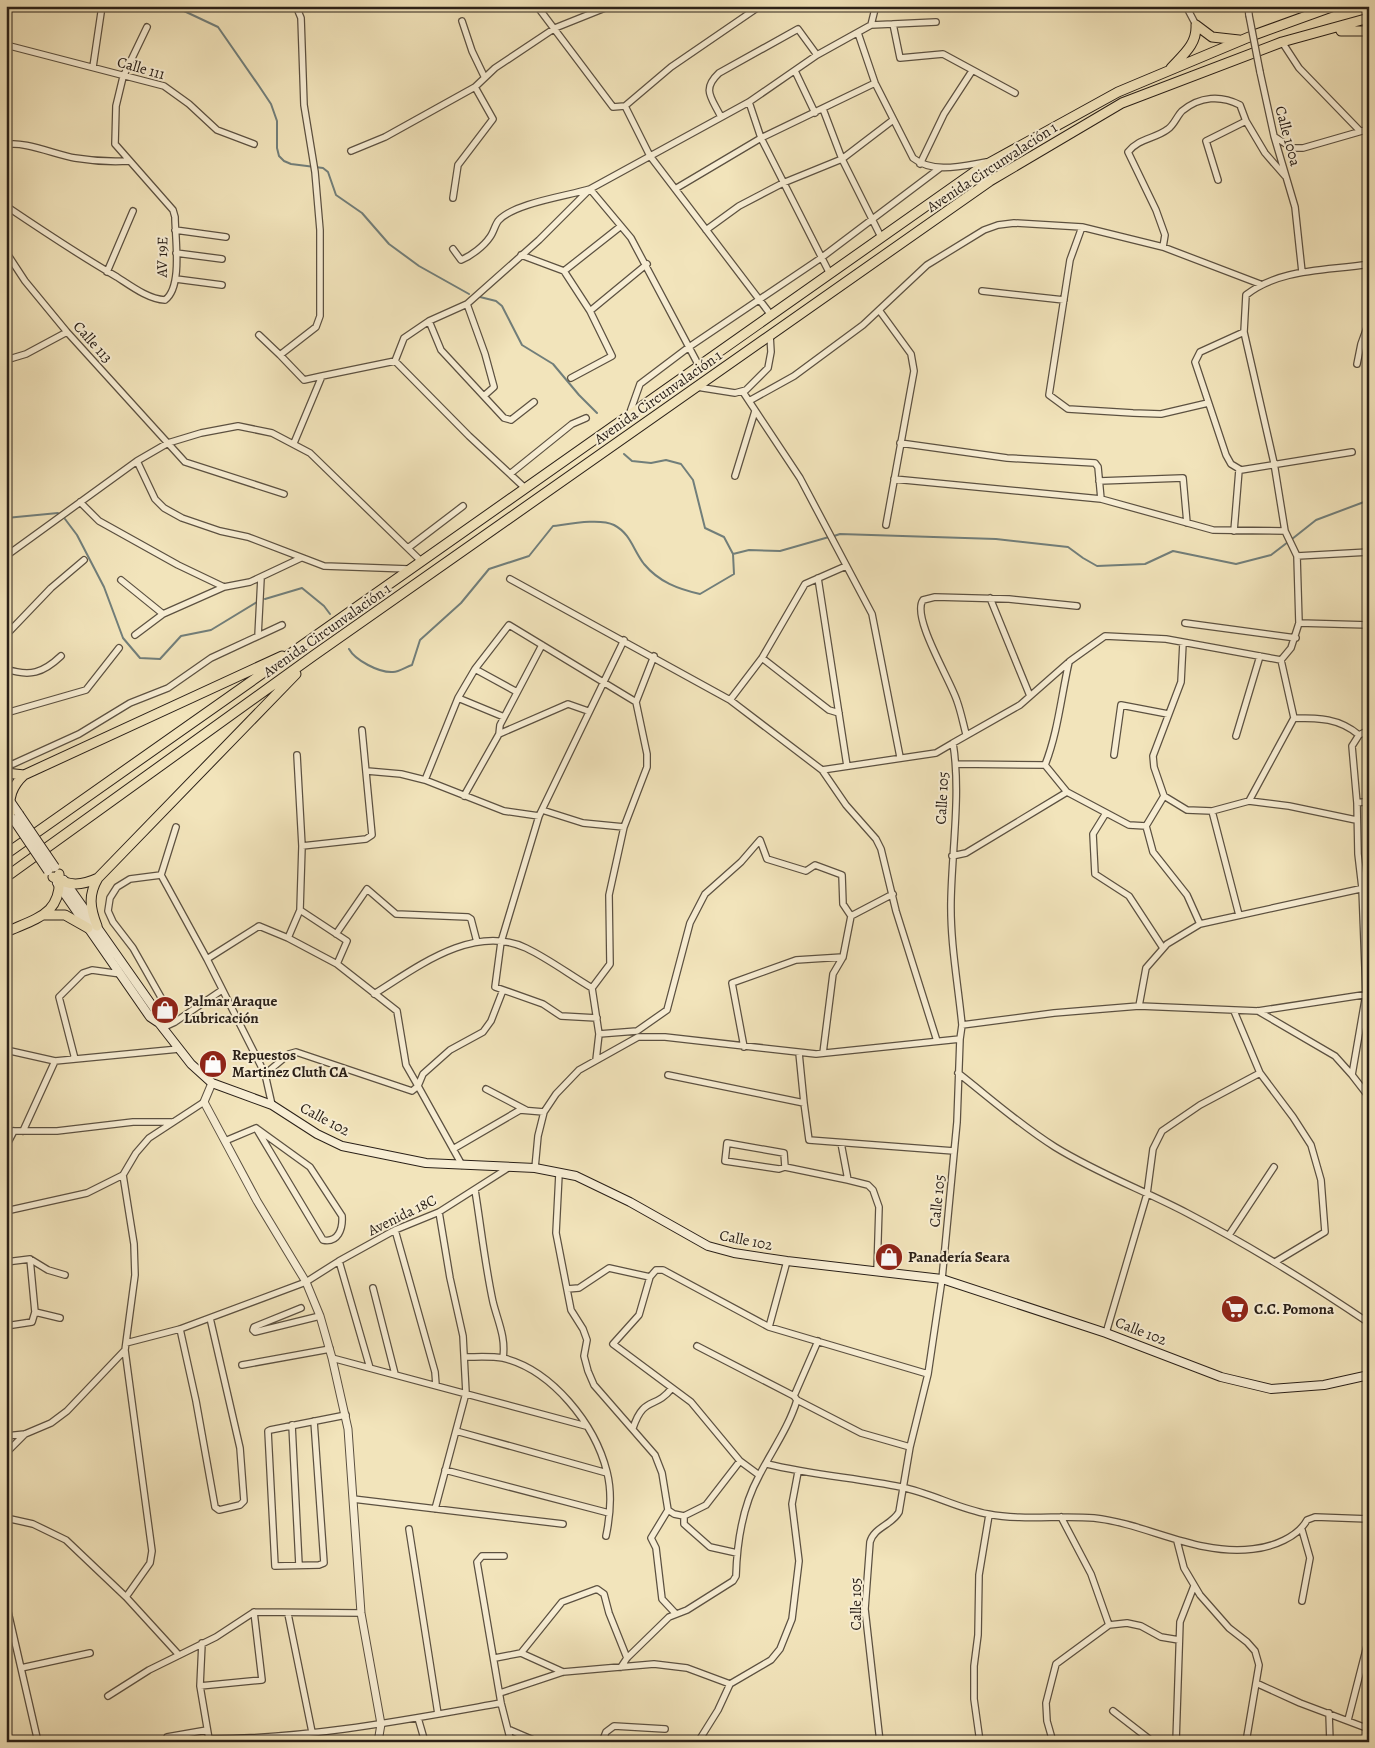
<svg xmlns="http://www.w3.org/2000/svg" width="1375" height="1748" font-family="Alegreya,serif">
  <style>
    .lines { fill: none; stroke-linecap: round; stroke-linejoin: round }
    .stream { stroke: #717e7a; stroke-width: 2 }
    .minor-casing { stroke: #5c5141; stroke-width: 8 }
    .tertiary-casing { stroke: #5c5141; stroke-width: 9 }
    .secondary-casing { stroke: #2a2018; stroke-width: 10 }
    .primary-casing { stroke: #2a2018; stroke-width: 11 }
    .minor { stroke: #f7edd3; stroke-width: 5.5 }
    .tertiary { stroke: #f7edd3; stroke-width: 7 }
    .secondary { stroke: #f7edd3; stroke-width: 8 }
    .primary { stroke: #f2e4bb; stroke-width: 9 }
    .minor-bridge-casing { stroke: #5c5141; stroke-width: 8; stroke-linecap: butt }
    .secondary-bridge-casing { stroke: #2a2018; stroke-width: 10; stroke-linecap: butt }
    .minor-bridge { stroke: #f7edd3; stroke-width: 5.5 }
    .secondary-bridge { stroke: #f7edd3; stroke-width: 8 }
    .labels { text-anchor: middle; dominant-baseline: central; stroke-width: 4; stroke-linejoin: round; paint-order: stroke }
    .street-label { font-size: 15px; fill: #2a2018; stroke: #f7edd3 }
    .poi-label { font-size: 15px; font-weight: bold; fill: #2a2018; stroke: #f7edd3; text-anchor: start }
  </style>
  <rect width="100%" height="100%" fill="#f2e4bb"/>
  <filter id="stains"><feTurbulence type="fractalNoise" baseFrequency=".004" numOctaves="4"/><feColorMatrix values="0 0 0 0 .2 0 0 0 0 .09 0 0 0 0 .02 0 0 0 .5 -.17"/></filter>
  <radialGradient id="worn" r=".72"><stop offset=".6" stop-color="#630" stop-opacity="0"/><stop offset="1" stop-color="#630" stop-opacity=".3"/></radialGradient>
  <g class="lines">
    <path class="stream" d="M 179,6 L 184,11 L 218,27 L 259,86 L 271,104 L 277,121 L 277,148 L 279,156 L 284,161 L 291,164 L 323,168 L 328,172 L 336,195 L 362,213 L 389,244 L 419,266 L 469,294
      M 480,297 L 496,301 L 502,306 L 522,345 L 553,364 L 579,395 L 597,413
      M 1369,350 L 1369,368
      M 624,454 L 632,461 L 651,463 L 666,460 L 681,464 L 693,480 L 705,528 L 724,537 L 733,554
      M 6,518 L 58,513
      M 65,519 L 77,535 L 104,587 L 123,638 L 140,658 L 160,659 L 181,636 L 211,630 L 257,602
      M 834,536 L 840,534 L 996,539 L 1068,547 L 1083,558 L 1097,566 L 1145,564 L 1173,551 L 1236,564 L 1271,555 L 1288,542
      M 1292,539 L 1316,520 L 1364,502 L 1369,497
      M 265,599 L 302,588 L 324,606 L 330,614
      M 349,649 C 355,660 379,673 393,672 C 399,672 406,667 412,665 L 420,640 L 461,603 L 489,569 L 529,556 L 553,526 C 569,524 600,518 614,525 C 631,534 633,550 644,564 C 659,582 678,589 700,594 L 734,574 L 733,554 L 749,550 L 780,551 L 829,537"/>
    <defs>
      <path id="minor" d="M 296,6 L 301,18 L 304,105 L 315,172 L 320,230 L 320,316 L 316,327 L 280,355 L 304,380 L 322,376
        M 537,6 L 613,107 L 625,106 L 650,156 L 771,315
        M 1186,6 L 1196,25
        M 1248,6 L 1249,15
        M 462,21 L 472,51 L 484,76
        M 936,22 L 893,24 L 900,58 L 943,54 L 1015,93
        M 871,25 L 893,24
        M 858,33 L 875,83 L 913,158 C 933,174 962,166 986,162
        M 1282,42 L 1299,68 L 1360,131
        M 6,45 L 164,86 L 189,104 L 217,130 L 254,144
        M 93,67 L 102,6
        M 795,71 L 815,113
        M 1260,72 L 1274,136 L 1295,207 L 1302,272
        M 749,102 L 761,138 L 830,274
        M 625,106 L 671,67 L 760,6
        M 823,109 L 842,159 L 881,237
        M 721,117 C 712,98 701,90 719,73 L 798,29 L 817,55
        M 1275,137 L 1292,148 L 1303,148 L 1369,129
        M 6,145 C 21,140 57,155 75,158 C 93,161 111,162 129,161
        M 351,151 L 385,137 L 475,87 L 495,68 L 555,28 L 610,6
        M 920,164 L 944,114 L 972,71
        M 1218,180 L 1206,141 L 1246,121 L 1265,153 L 1285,176
        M 675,189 L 761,138 L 875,83
        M 453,198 L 458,165 L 493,119 L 475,87
        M 6,206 C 43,231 79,255 117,277 C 131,286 148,299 165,300 C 183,287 175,238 175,217 L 173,210 L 115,144 L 116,106 L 123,77 L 147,27
        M 1082,227 L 1070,260 L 1049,395 L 1068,409 L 1133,413 L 1161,414 L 1208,403
        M 175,230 L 226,237
        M 706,230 L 739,206 L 783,183 L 842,159 L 893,120
        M 1163,247 L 1165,235 L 1156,210 L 1128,152 C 1139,138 1155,139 1168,129 C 1174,125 1177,116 1182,111 C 1200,96 1221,95 1240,105 L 1246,121
        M 453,249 L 461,260 C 471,256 484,246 490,237 C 494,232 495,224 499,220 C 515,203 567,196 590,189 L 631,238 L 699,366
        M 6,252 L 25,281 L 67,332 L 185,462 L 284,494
        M 176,253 L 222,259
        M 521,255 L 564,271 L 590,311 L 612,356 L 571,378
        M 564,271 L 621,226
        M 107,272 L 133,211
        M 176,279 L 222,285
        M 982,291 L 1064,300
        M 467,304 L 485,354 L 494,387 L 485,395
        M 879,310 L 911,354 L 914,371 L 886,525
        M 590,311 L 647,264
        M 429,321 L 441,350 L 504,418 L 511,420 L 534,402
        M 1244,332 L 1200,352 L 1195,362 L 1226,455 L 1231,464 L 1241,470 L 1352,452
        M 259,335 L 280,355
        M 6,360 L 26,354 L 67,332
        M 395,361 L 469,436 L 525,488
        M 1357,364 L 1361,344 L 1369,322
        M 697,387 L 735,393 L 746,390 L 768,368 L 771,352 L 770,335
        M 743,392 L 800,478 L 872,614 L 900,757
        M 749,401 L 794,376 L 863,325 L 927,265 L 984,230 L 998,225 L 1014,223 L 1082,227 L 1163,247 L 1260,284
        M 629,415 L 640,384 L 689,347 L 821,258 L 940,168
        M 294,443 L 322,376 L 395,361 L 404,338 L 429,321 L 467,304 L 539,240 L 590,189 L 749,102 L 817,55 L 871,25 L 875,9
        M 900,443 L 1007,458 L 1095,463 L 1098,467 L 1101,499
        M 137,461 L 155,499 L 164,508 L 182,518 L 220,531 L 248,537 L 324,566 L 409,569
        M 510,474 L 572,424 L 586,418
        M 735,476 L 755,411
        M 894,479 L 1101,499 L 1213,530 L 1285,531
        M 1099,481 L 1183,478 L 1187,523
        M 80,502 L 99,521 L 178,565 L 224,587 L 250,582 L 301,558
        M 1234,531 L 1239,470
        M 408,548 L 463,506
        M 6,556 L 137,461 L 168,443 L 201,433 L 238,426 L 272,433 L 310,453 L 422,562
        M 1297,556 L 1369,552
        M 818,578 L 847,766
        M 510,579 L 730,700 L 822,770 L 846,805 L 876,839 L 881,849 L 896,911 L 937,1041
        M 121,580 L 163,614
        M 990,598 L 1030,696
        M 1185,623 L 1296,638
        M 1299,623 L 1369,625
        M 6,635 L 51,588 L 84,560
        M 135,635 L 163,614 L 224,587
        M 258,636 L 261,578
        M 1183,643 L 1181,682 L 1153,756 L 1154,767 L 1164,796 L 1187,810 L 1212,811 L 1249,801 L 1289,806 L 1356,820
        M 762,658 L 829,710 L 839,713
        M 6,669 C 30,677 43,673 61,656
        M 475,669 L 517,692
        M 458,698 L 504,717
        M 730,700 L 762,658 L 805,584 L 846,566
        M 6,713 L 86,690 L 119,648
        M 1294,718 L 1281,660 L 1291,648 L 1299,623 L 1297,556 L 1285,531 L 1274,463 L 1244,332 L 1246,295 C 1280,268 1328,271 1369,264
        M 1369,730 L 1359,735 L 1352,746 L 1357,803 L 1358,854 L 1362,888 L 1366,994 L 1352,1075 L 1369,1097
        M 499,734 L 500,725 L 542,645
        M 966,734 C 963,723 961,712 957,701 C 951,681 911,617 923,600 L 935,597 L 1009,599 L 1077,606
        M 1236,736 L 1260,656
        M 1114,755 L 1121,705 L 1168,714
        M 6,763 L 13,764 L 79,734 L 130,703 L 168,688 L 211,658 L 282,625
        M 956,764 L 1045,765 C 1058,732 1061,697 1069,662
        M 1045,765 L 1067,792 L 1129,825 L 1146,826
        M 822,770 L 936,753 L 953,743
        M 367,771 L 401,774 L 425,780 L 504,811 L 539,816
        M 425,780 L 458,698 L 475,669 L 509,625 L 636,702
        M 464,796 L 499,734 L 568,704 L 588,711
        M 1164,796 L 1146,826 L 1153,852 L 1187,895 L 1200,924
        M 1249,801 L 1294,718 C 1319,718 1339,718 1359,735
        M 1357,803 L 1369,801
        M 542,810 L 583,823 L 624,827
        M 1212,811 L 1239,915
        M 1106,813 L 1093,834 L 1095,874 L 1129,896 L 1163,948
        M 176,827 L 161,875 L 207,959 L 265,1074 L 272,1105
        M 302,846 L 366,839 L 372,835 L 362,730
        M 952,856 L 966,853 L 1067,792
        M 161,875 L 130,879 L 117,887 L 110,898 L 108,911 L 113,922 L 133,948 L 175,1022
        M 300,910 L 347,941 L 337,964
        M 851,916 L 893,894
        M 336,934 L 367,889 L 396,914 L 468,917 L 471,919 L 477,942
        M 288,938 L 300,910 L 302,846 L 297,755
        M 207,959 L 259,926 L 288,938 L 337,964 L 397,1011 L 406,1065 L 418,1086
        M 592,988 L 610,964 L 609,895 L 624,827 L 647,767 L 647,754 L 636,702 L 654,656
        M 374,994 C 416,968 473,923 526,948 C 549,959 570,975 592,988 L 599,1034 L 596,1060
        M 1139,1006 L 1146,968 L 1167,944 L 1200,924 L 1369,887
        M 1234,1011 L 1260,1073 L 1293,1117 L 1311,1145 L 1321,1180 L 1325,1232 L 1275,1262
        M 1258,1011 L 1335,1056 L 1352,1075
        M 597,1018 L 561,1016 L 543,1004 L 495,987 L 501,942 L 539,816 L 624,640
        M 962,1025 L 1054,1013 L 1139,1006 L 1258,1011 L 1369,994
        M 162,1028 L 175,1022 L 222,990
        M 599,1034 L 637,1031 L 667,1010 L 690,923 L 705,894 L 741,862 L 760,840 L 767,859 L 806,871 L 815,865 L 842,875 L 843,904 L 851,916 L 843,957 L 833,974 L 823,1053
        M 744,1047 L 732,983 L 796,960 L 843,957
        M 6,1050 L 55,1061 L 179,1049
        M 799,1053 L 804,1103
        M 75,1059 L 59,997 L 83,973 L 92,970 L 121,974
        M 958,1073 C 990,1098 1021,1126 1055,1147 C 1097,1173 1143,1190 1187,1213 C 1250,1246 1310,1283 1369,1323
        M 265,1074 L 289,1054 L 296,1052 L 412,1091 L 418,1086 L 462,1165
        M 668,1075 L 804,1103 L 809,1140 L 954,1151
        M 418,1086 L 423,1074 L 450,1050 L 483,1032 L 491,1021 L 503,990
        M 486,1089 L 526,1110
        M 256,1128 L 310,1167 L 342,1216 C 343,1229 338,1243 323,1240 Z
        M 6,1131 L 57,1131 L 133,1122 L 171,1122
        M 23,1131 L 55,1061
        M 225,1141 L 256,1128
        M 841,1143 L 848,1180 L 868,1185 L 873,1190 L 879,1207 L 877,1271
        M 6,1146 L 14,1131
        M 453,1149 L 520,1110 L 544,1112
        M 785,1167 L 784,1153 L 727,1143 L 725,1161 L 779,1169 L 785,1167 L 848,1180
        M 535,1168 L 538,1136 L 544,1112 L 556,1094 L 579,1070 L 638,1037 L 665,1037 L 816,1054 L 960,1039
        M 559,1174 L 556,1233 L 571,1310 L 583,1329 L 587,1340 L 584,1356 L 588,1371 L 594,1385 L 655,1455 L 662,1473 L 668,1510 L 651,1538 L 656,1548 L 662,1599 L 676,1614
        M 475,1190 C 481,1227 485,1265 493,1302 C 498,1322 506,1337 503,1358
        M 6,1211 L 87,1193 L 123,1175 L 136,1153 L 149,1138 L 204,1102
        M 395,1230 L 435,1372 L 436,1385
        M 1229,1235 L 1274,1167
        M 30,1259 L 35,1312 L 60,1318
        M 339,1261 L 370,1368
        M 6,1262 L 30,1259 L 48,1270 L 65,1275
        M 650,1277 L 639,1315 L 613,1344 L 691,1402 L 740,1461
        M 373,1288 L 395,1374
        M 567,1289 L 579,1288 L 609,1268 L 650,1277 L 656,1270 L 663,1270 L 769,1327 L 928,1374
        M 301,1308 L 254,1327 L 253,1330 L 255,1332 L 320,1316
        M 6,1326 L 32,1322 L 35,1312
        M 769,1327 L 787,1261
        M 180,1329 L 196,1401 L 215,1507 L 219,1510 L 240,1505 L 244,1501 L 240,1448 L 210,1318
        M 1106,1333 L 1147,1194 L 1153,1149 L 1162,1131 L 1200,1105 L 1260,1073
        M 126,1343 L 180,1329 L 306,1282 L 339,1261 L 395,1230 L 439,1212 L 508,1168
        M 697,1346 L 794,1396 L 797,1400 L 861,1433 L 910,1447
        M 125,1350 L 152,1551 L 150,1563 L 126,1597
        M 465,1357 C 477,1357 491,1356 503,1358 C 552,1370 595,1424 607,1472 C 612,1492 610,1517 606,1536
        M 332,1358 L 586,1426
        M 242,1365 L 330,1349
        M 794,1396 L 818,1341
        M 314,1421 L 324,1563 L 319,1565 L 275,1566 L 268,1431 L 270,1430 L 346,1415
        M 292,1425 L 299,1565
        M 633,1428 C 644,1395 655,1410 672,1388
        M 456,1431 L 607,1473
        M 6,1436 L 25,1434 L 51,1423 L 67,1411 L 125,1350 L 135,1275 L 134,1244 L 123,1175
        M 6,1453 L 25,1434
        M 767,1464 C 812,1475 857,1478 901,1487 C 931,1493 959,1509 988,1514 C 1023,1521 1060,1515 1094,1518 C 1148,1524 1197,1556 1253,1549 C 1273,1547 1298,1537 1307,1520 L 1315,1517 L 1369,1519
        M 445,1470 L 609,1513
        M 353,1499 L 563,1524
        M 435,1509 L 466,1393 L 463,1336 L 450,1278 L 439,1212
        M 668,1510 L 674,1514 L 684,1516
        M 1061,1517 L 1091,1574 L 1109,1625
        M 6,1518 L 33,1524 L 66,1540 L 126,1597 L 179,1655
        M 409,1529 L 438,1714
        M 1302,1530 L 1310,1558 L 1302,1601
        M 1177,1541 L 1184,1568 L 1200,1595 L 1229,1628 L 1247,1642 L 1255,1651 L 1259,1665 L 1246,1742
        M 737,1553 L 710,1547 L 684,1524 L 684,1516 L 706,1505 L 740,1461 L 759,1475
        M 504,1556 L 482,1556 L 477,1562 L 501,1703 L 511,1742
        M 6,1603 L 38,1742
        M 288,1614 L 312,1732 L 310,1742
        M 202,1643 L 200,1686 L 209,1739
        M 521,1653 L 563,1672
        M 495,1658 L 521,1653 L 562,1602 L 597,1589 L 604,1594 L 609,1613 L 627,1658
        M 621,1667 L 627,1658 L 669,1617 L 687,1610 L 733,1581 L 736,1576 C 737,1541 742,1507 759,1476 C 771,1452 789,1427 797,1400
        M 21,1668 L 90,1653
        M 1256,1683 L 1300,1703 L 1369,1729
        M 200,1686 L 262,1680 L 254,1612
        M 500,1693 L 563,1672 L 654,1664 L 687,1668 L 730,1684
        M 108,1696 L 149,1670 L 216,1637 L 254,1612 L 361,1613
        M 1113,1711 L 1153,1742
        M 1329,1713 L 1330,1742
        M 418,1718 L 425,1742
        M 1348,1720 L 1369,1638
        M 510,1730 L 538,1742
        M 165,1742 L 167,1737 L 207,1730
        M 206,1742 L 209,1739 C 307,1739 405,1720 501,1703
        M 602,1742 L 606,1732 L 614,1726 L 665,1729
        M 698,1742 L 718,1710 L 730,1684 L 771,1660 L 780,1649 L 792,1619 L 799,1561 L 792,1504 L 798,1472
        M 880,1742 L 865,1609 L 870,1542 C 874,1527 892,1525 899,1512 L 910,1447 L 928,1374 L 942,1279 L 957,1122 L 960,1039 L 962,1025 C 958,984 950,942 951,900 C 952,849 961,793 953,743 L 1020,705 L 1070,661 L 1105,636 L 1166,639 L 1281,660
        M 980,1742 L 974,1699 L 974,1666 L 978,1635 L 979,1575 L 989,1515
        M 1053,1742 L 1047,1721 L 1046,1703 L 1056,1664 L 1109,1625 L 1127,1623 L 1141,1626 L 1161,1637 L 1179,1640
        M 1176,1742 L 1180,1622 L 1194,1586"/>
      <path id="tertiary" d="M 212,1083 L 204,1102 L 257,1201 L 306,1282 L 320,1316 L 332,1358 L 348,1429 L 361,1613 L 381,1724 L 378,1742"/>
      <path id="secondary" d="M 6,795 L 19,814
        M 64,880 L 156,1011 L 159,1023
        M 57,883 L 150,1017 L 159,1023 L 191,1064 L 212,1083 L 272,1105 L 317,1134 L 342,1146 L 426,1163 L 535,1168 L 576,1176 L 630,1202 L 708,1246 L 734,1253 L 787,1261 L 942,1279 L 1106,1333 L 1221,1377 L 1271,1389 L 1324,1385 L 1369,1375"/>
      <path id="primary" d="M 1196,25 L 1212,37 L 1239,40
        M 1341,31 L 1369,31
        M 1171,68 C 1184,54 1197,44 1196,25
        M 6,773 L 24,775
        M 10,814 C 8,798 12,786 24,775 L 282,656
        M 6,854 L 980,168 L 1118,92 L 1254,35 L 1334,6
        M 6,877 L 313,656 L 990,181 L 1122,103 L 1282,42 L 1369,18
        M 53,877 C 69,886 81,886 98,878
        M 43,915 L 65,915 L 88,928
        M 97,926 C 90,908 88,895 98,878 L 296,674
        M 6,932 C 37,918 63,914 59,874"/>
    </defs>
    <use href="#minor" class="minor-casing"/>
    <use href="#tertiary" class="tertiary-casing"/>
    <use href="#secondary" class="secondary-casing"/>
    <use href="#primary" class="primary-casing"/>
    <use href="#minor" class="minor"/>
    <use href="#tertiary" class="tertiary"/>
    <use href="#secondary" class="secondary"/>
    <use href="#primary" class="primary"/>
    <defs>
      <path id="minor-bridge" d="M 1249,15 L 1260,72"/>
      <path id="secondary-bridge" d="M 19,814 L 55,867
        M 13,819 L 48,871"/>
    </defs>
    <use href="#minor-bridge" class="minor-bridge-casing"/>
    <use href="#secondary-bridge" class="secondary-bridge-casing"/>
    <use href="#minor-bridge" class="minor-bridge"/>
    <use href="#secondary-bridge" class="secondary-bridge"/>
  </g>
  <defs>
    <symbol id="shop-disc" viewBox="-11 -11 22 22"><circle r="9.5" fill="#8f2418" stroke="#f7edd3"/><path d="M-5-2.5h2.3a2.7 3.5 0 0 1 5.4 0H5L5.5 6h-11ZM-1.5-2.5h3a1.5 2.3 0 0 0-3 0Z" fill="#fff"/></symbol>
    <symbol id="supermarket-disc" viewBox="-11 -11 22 22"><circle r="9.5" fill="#8f2418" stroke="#f7edd3"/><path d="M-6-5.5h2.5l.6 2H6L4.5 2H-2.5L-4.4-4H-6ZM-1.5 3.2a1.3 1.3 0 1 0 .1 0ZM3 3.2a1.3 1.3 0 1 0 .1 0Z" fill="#fff"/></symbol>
  </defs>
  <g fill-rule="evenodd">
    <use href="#shop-disc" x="149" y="994" width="32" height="32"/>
    <use href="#shop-disc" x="197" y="1048" width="32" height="32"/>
    <use href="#shop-disc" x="873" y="1241" width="32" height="32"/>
    <use href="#supermarket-disc" x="1219" y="1293" width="32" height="32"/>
  </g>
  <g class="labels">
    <g class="street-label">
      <text transform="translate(141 68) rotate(16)">Calle 111</text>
      <text transform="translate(1288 136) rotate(75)">Calle 100a</text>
      <text transform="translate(992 167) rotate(-33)">Avenida Circunvalación 1</text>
      <text transform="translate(162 257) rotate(-89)">AV 19E</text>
      <text transform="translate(93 342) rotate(48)">Calle 113</text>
      <text transform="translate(658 397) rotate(-35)">Avenida Circunvalación 1</text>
      <text transform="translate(327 630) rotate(-35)">Avenida Circunvalación 1</text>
      <text transform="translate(942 798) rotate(-87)">Calle 105</text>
      <text transform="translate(325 1119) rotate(28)">Calle 102</text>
      <text transform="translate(937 1201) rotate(-84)">Calle 105</text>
      <text transform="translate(402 1215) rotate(-26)">Avenida 18C</text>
      <text transform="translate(746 1240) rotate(11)">Calle 102</text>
      <text transform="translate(1141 1331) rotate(21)">Calle 102</text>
      <text transform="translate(856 1604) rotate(-90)">Calle 105</text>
    </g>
    <g class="poi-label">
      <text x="184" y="1001">Palmar Araque<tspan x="184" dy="17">Lubricación</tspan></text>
      <text x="232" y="1055">Repuestos<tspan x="232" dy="17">Martinez Cluth CA</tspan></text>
      <text x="908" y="1257">Panadería Seara</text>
      <text x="1254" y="1309">C.C. Pomona</text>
    </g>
  </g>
  <rect width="1375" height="1748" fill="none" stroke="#f2e4bb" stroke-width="25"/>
  <rect x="8" y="8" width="1360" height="1733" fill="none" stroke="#2a2018" stroke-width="2.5"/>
  <rect x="12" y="12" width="1350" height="1723" fill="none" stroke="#2a2018"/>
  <rect width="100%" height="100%" filter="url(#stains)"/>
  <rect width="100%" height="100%" fill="url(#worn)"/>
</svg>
